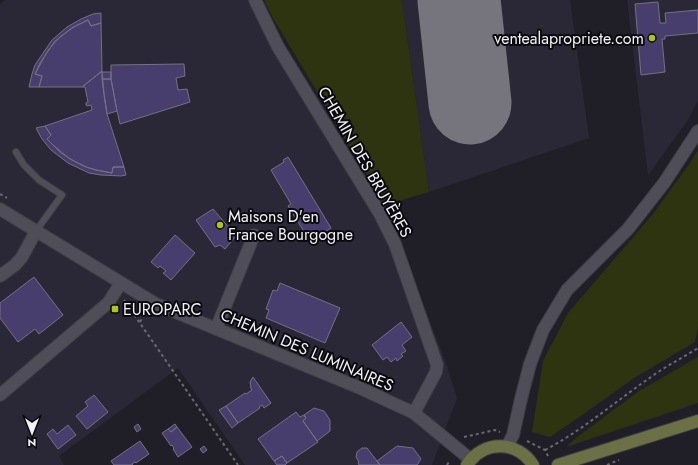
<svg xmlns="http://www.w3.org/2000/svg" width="698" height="465" font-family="Jost,sans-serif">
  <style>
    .built { fill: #2a2836 }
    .green { fill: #2d340f }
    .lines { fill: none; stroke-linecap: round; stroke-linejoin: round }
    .runway { stroke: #76747c; stroke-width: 83 }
    .building { fill: #473e6e; stroke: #73727d }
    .lane-casing { stroke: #3d3c43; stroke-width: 8 }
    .street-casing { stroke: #3d3c43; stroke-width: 14 }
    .secondary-casing { stroke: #3d3c43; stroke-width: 14 }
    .path { stroke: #6a6971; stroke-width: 2; stroke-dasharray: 3 3; stroke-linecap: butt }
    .lane { stroke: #4f4d58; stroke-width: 6 }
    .street { stroke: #4f4d58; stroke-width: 12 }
    .secondary { stroke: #6b7144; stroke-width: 12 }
    .poi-dot { fill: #adc60e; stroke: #0a0a0e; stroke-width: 1.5 }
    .labels { text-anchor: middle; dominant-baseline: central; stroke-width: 4; stroke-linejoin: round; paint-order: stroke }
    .poi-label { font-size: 16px; fill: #f1f0f6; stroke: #0a0a0e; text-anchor: start }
    .street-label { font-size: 16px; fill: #f1f0f6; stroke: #0a0a0e }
  </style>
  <rect width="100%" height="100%" fill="#201f28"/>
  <path class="built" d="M 5,0 L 248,0 L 385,205 L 447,366 L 457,398 L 432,465 L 245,465 L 178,368 L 59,456 L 64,465 L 0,465 L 0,4 Z
    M 402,0 L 570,0 L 589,138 L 429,192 Z
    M 627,0 L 698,0 L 698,100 L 688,120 L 648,175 Z"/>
  <path class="green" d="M 264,0 L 402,0 L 429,192 L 385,205 L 273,18 Z
    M 698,150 L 698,327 L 695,342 L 634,378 L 578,418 L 550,437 L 532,432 L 543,361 L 568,313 L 653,214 L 690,163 Z
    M 698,357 L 698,403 L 566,447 L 576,438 L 639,391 Z"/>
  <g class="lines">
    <path class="runway" d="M 459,0 L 470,103"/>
  </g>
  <path class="building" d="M 658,2 L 660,23 L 666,23 L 665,13 L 698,10 L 698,33 L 665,36 L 665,39 L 662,39 L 665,72 L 641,75 L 635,4 Z
    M 101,13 L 101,23 L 91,26 L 88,20 L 73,27 L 55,41 L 46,54 L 35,74 L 42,76 L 39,87 L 29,87 L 32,74 L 35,65 L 52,40 L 67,27 L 81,19 L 93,14 Z
    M 88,20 L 91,26 L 101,23 L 102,71 L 82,87 L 39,87 L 42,76 L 35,74 L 40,63 L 50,48 L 59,38 L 68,31 L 76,26 Z
    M 184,64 L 185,76 L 176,78 L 178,90 L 187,89 L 190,102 L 120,124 L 117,111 L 111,79 L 111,65 Z
    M 102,71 L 104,93 L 107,114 L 124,167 L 113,167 L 112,173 L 96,170 L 86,167 L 70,159 L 53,145 L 47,139 L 51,135 L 45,126 L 92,110 L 91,105 L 87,106 L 86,105 L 86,103 L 88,102 L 85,87 L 82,87 Z
    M 102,72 L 111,72 L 111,79 L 102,79 Z
    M 102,79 L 111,79 L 117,111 L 107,114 L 105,102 Z
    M 45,126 L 51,135 L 47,139 L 60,152 L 72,160 L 86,167 L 96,170 L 112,173 L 113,167 L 124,167 L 126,175 L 121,176 L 101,175 L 89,173 L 68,163 L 51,150 L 42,139 L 36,128 Z
    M 288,157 L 331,228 L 310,241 L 288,206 L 291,204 L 271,170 L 284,162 L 283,160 Z
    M 213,209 L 236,236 L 225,249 L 220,245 L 215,247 L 196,220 Z
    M 175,235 L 195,253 L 171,280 L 163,273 L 166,271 L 160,266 L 158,268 L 151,262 Z
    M 34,277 L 63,315 L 39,334 L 35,329 L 18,342 L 0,318 L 0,303 Z
    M 280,283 L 340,308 L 325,343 L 266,318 L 269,310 L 266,309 L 269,301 L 273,290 L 277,291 Z
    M 401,322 L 412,337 L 402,345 L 406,351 L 401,354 L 403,356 L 397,361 L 396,358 L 391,362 L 387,357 L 383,360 L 372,345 Z
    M 253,377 L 271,403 L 264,408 L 262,405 L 259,407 L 260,408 L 238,423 L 226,406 L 245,393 L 246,394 L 252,390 L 250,387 L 251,387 L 250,382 Z
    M 94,395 L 108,412 L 87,429 L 76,416 L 88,406 L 85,402 Z
    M 226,406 L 238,423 L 232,428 L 219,410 Z
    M 314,408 L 324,411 L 330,420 L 330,431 L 317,441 L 303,421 L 306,418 L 304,415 Z
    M 296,412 L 300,417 L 304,415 L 306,418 L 303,421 L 318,442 L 287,463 L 282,456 L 274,461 L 258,439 Z
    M 138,424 L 141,429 L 137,432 L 134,427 Z
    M 175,424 L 177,427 L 171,432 L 168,429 Z
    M 68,425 L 76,435 L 58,449 L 47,434 L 53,429 L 57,434 Z
    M 177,427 L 192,447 L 178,457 L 173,449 L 174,448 L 172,445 L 171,446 L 162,433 L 168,429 L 171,432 Z
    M 140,441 L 149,454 L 136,463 L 135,462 L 132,464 L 133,465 L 114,465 L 111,461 Z
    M 204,446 L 207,450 L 203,453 L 200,449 Z
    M 397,446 L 413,448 L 421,459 L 417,465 L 380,465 L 377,461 Z
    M 362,448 L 367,448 L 380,465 L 359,465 L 358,463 L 359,462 L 356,457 L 357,452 Z
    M 282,456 L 287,463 L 285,465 L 277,465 L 274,461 Z"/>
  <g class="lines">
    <defs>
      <path id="lane" d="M 16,152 L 24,165 L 39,180 L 62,195 L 36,231"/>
      <path id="street" d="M 255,0 L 278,47 L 380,214 L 395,244 L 437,365 L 436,372 L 414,413
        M 0,209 L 156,304 L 360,388 L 414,413 L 470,459
        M 0,276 L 15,265 L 22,257 L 36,231
        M 216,329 L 254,235
        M 0,395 L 108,303 L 121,283
        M 507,447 L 513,435 L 521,399 L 530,364 L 543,330 L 567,290 L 628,229 L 664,183 L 698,131"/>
      <path id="secondary" d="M 467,465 C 483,440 517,440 533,465
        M 558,465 L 698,421"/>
    </defs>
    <use href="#lane" class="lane-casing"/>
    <use href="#street" class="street-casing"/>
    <use href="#secondary" class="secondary-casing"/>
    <path class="path" d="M 0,194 L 7,198
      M 124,300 L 238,465
      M 140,322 L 146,311
      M 464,437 L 495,430 L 500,432
      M 527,441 L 545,450 L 548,456
      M 545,450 C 583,430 616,401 651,377 C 666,366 682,358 698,348
      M 447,465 L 450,460
      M 607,465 L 619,460"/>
    <use href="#lane" class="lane"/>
    <use href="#street" class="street"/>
    <use href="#secondary" class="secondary"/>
  </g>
  <g class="poi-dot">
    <circle cx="652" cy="38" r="4"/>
    <circle cx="220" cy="225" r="4"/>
    <rect x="111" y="305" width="8" height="8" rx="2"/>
  </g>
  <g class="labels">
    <g class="poi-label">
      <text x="644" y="38" text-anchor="end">ventealapropriete.com</text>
      <text x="228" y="216">Maisons D'en<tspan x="228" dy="18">France Bourgogne</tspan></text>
      <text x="123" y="309">EUROPARC</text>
    </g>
    <g class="street-label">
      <text transform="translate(365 162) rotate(60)">CHEMIN DES BRUYÈRES</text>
      <text transform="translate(307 350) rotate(23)">CHEMIN DES LUMINAIRES</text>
    </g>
  </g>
  <g transform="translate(32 433) rotate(180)" stroke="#0a0a0e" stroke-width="3" paint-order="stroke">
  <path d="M0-3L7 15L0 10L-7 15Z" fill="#f1f0f6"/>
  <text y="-6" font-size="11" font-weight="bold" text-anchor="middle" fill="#f1f0f6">N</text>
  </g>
</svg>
